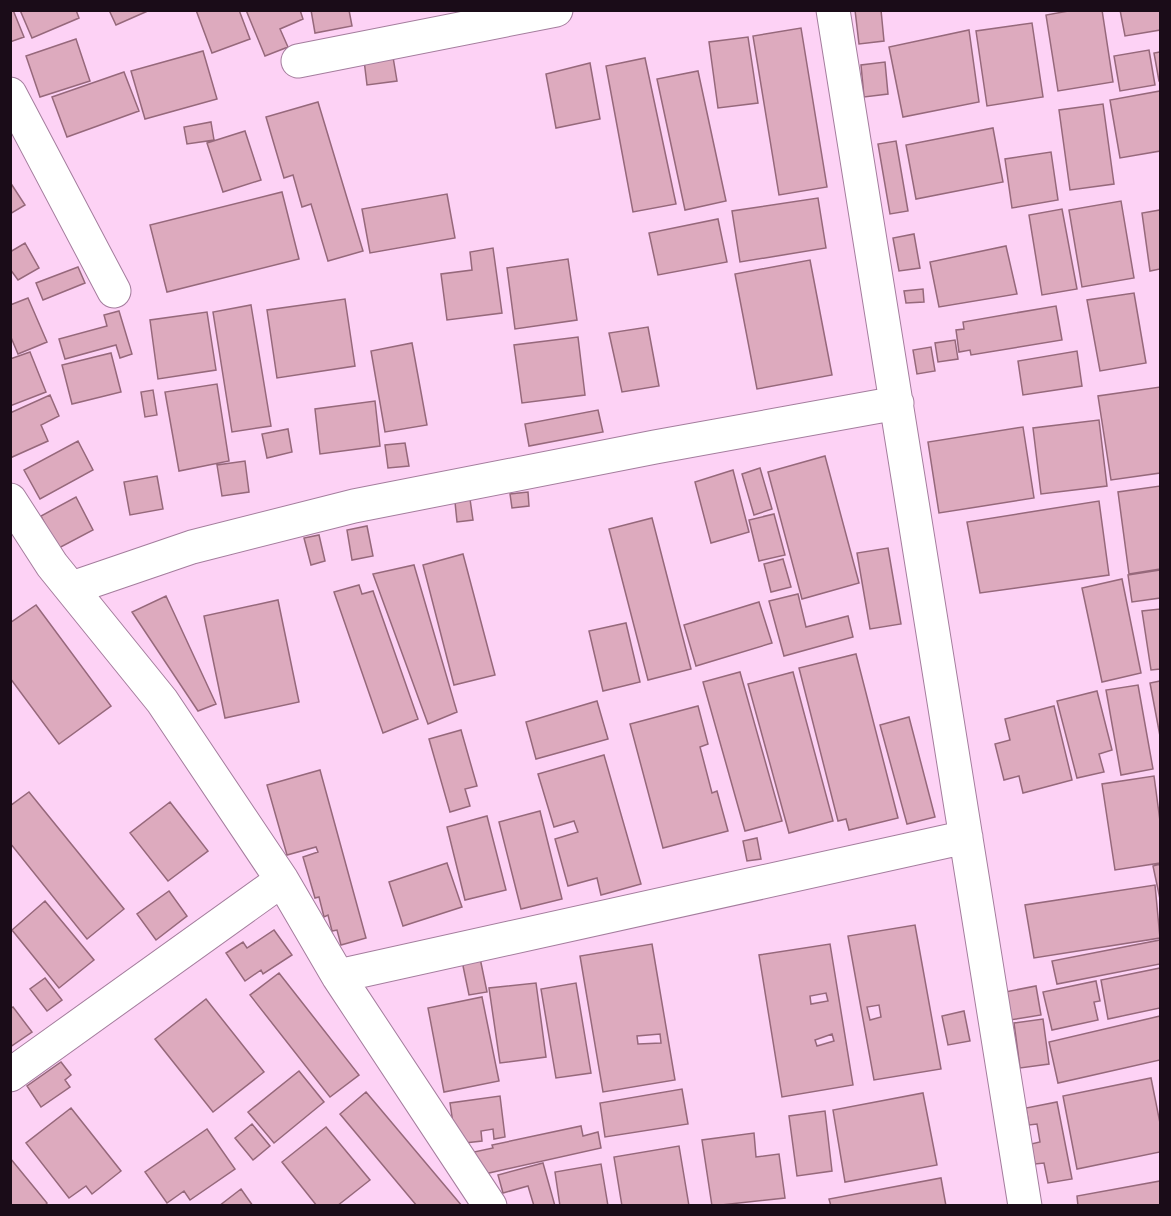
<svg xmlns="http://www.w3.org/2000/svg" width="1171" height="1216" font-family="'Times New Roman',serif">
  <style>
    .building { fill: #ddaabe; stroke: #96687b; stroke-width: 1.5; fill-rule: evenodd }
    .lines { fill: none; stroke-linecap: round; stroke-linejoin: round }
    .street-casing { stroke: #a47d9d; stroke-width: 35 }
    .street { stroke: #fff; stroke-width: 33 }
  </style>
  <rect width="100%" height="100%" fill="#fdd2f5"/>
  <path class="building" d="M 10,10 L 13,10 L 24,37 L 10,42 Z
    M 20,10 L 76,10 L 79,18 L 32,38 Z
    M 109,10 L 150,10 L 116,25 Z
    M 196,10 L 239,10 L 250,39 L 212,53 Z
    M 246,10 L 300,10 L 303,19 L 280,29 L 288,47 L 265,56 Z
    M 311,10 L 349,10 L 352,26 L 315,33 Z
    M 855,10 L 881,10 L 884,41 L 859,44 Z
    M 1074,10 L 1102,10 L 1113,82 L 1058,91 L 1046,15 Z
    M 1120,10 L 1160,10 L 1160,30 L 1125,36 Z
    M 1032,23 L 1043,97 L 987,106 L 976,31 Z
    M 801,28 L 827,187 L 779,195 L 753,36 Z
    M 969,30 L 979,102 L 903,117 L 889,47 Z
    M 748,37 L 758,103 L 718,108 L 709,42 Z
    M 76,39 L 90,81 L 40,97 L 26,56 Z
    M 1149,50 L 1155,85 L 1120,91 L 1114,56 Z
    M 203,51 L 217,99 L 145,119 L 131,71 Z
    M 1160,52 L 1160,81 L 1159,81 L 1154,53 Z
    M 393,57 L 397,81 L 367,85 L 364,60 Z
    M 645,58 L 676,204 L 633,212 L 606,66 Z
    M 885,62 L 888,94 L 864,97 L 861,65 Z
    M 590,63 L 600,119 L 556,128 L 546,74 Z
    M 698,71 L 726,201 L 685,210 L 657,79 Z
    M 124,72 L 139,111 L 67,137 L 52,97 Z
    M 1160,91 L 1160,151 L 1120,158 L 1110,100 Z
    M 318,102 L 363,251 L 328,261 L 311,204 L 302,207 L 293,175 L 284,178 L 266,117 Z
    M 1103,104 L 1114,184 L 1070,190 L 1059,110 Z
    M 211,122 L 214,140 L 187,144 L 184,127 Z
    M 993,128 L 1003,182 L 916,199 L 906,145 Z
    M 245,131 L 261,180 L 223,192 L 207,143 Z
    M 896,141 L 908,211 L 890,214 L 878,144 Z
    M 1051,152 L 1058,200 L 1012,208 L 1005,159 Z
    M 10,182 L 25,205 L 10,214 Z
    M 282,192 L 299,259 L 167,292 L 150,225 Z
    M 447,194 L 455,238 L 370,253 L 362,209 Z
    M 818,198 L 826,248 L 740,262 L 732,211 Z
    M 1121,201 L 1134,278 L 1082,287 L 1069,210 Z
    M 1062,209 L 1077,289 L 1042,295 L 1029,215 Z
    M 1160,210 L 1160,269 L 1150,271 L 1142,213 Z
    M 718,219 L 727,262 L 658,275 L 649,233 Z
    M 914,234 L 920,268 L 899,271 L 893,238 Z
    M 25,243 L 39,268 L 18,280 L 10,269 L 10,252 Z
    M 1006,246 L 1017,294 L 939,307 L 930,262 Z
    M 493,248 L 502,313 L 447,320 L 441,274 L 472,270 L 470,252 Z
    M 568,259 L 577,320 L 515,329 L 507,268 Z
    M 810,260 L 832,375 L 757,389 L 735,274 Z
    M 78,267 L 85,283 L 43,300 L 36,283 Z
    M 923,289 L 924,302 L 906,303 L 904,291 Z
    M 1134,293 L 1146,363 L 1100,371 L 1087,300 Z
    M 28,298 L 47,342 L 18,354 L 10,335 L 10,305 Z
    M 345,299 L 355,366 L 277,378 L 267,310 Z
    M 251,305 L 271,426 L 232,432 L 213,312 Z
    M 1056,306 L 1062,340 L 971,355 L 970,350 L 959,352 L 956,330 L 964,329 L 963,322 Z
    M 119,311 L 132,354 L 120,358 L 116,345 L 65,359 L 59,339 L 107,326 L 104,315 Z
    M 207,312 L 216,370 L 158,379 L 150,320 Z
    M 648,327 L 659,386 L 622,392 L 609,333 Z
    M 578,337 L 585,395 L 522,403 L 514,345 Z
    M 955,340 L 958,359 L 938,362 L 935,343 Z
    M 412,343 L 427,425 L 385,432 L 371,351 Z
    M 931,347 L 935,371 L 917,374 L 913,350 Z
    M 1077,351 L 1082,386 L 1023,395 L 1018,361 Z
    M 30,352 L 46,392 L 10,406 L 10,359 Z
    M 111,353 L 121,392 L 72,404 L 62,365 Z
    M 217,384 L 229,461 L 179,471 L 165,392 Z
    M 1160,387 L 1160,473 L 1111,480 L 1098,396 Z
    M 153,390 L 157,415 L 145,417 L 141,392 Z
    M 50,395 L 59,416 L 41,425 L 48,441 L 10,458 L 10,413 Z
    M 375,401 L 380,446 L 320,454 L 315,409 Z
    M 598,410 L 603,432 L 529,446 L 525,424 Z
    M 1099,420 L 1107,486 L 1041,494 L 1033,428 Z
    M 1023,427 L 1034,498 L 939,513 L 928,442 Z
    M 288,429 L 292,452 L 267,458 L 262,434 Z
    M 78,441 L 93,470 L 40,499 L 24,470 Z
    M 405,443 L 409,466 L 388,468 L 385,445 Z
    M 825,456 L 859,583 L 802,599 L 768,472 Z
    M 245,461 L 249,492 L 222,496 L 217,465 Z
    M 760,468 L 772,509 L 754,515 L 742,474 Z
    M 733,470 L 749,532 L 711,543 L 695,482 Z
    M 157,476 L 163,509 L 130,515 L 124,482 Z
    M 1160,486 L 1160,569 L 1129,574 L 1118,492 Z
    M 528,492 L 529,506 L 512,508 L 510,494 Z
    M 76,497 L 93,530 L 57,549 L 41,516 Z
    M 470,499 L 473,520 L 457,522 L 455,502 Z
    M 1099,501 L 1109,575 L 980,593 L 967,522 Z
    M 774,514 L 785,555 L 759,561 L 749,520 Z
    M 652,518 L 691,669 L 648,680 L 609,529 Z
    M 367,526 L 373,556 L 352,560 L 347,530 Z
    M 319,535 L 325,561 L 311,565 L 304,538 Z
    M 888,548 L 901,624 L 870,629 L 857,553 Z
    M 463,554 L 495,675 L 454,685 L 423,565 Z
    M 783,559 L 791,587 L 771,592 L 764,564 Z
    M 414,565 L 457,712 L 428,724 L 373,574 Z
    M 1160,570 L 1160,598 L 1132,602 L 1128,575 Z
    M 1122,579 L 1141,673 L 1102,682 L 1082,588 Z
    M 359,585 L 362,594 L 373,591 L 418,719 L 383,733 L 334,592 Z
    M 798,594 L 806,627 L 848,616 L 853,637 L 784,656 L 769,601 Z
    M 166,596 L 216,704 L 198,711 L 132,612 Z
    M 278,600 L 299,702 L 225,718 L 204,616 Z
    M 759,602 L 772,643 L 696,666 L 684,625 Z
    M 36,605 L 111,706 L 59,744 L 10,678 L 10,623 Z
    M 1160,609 L 1160,669 L 1151,670 L 1142,611 Z
    M 626,623 L 640,682 L 603,691 L 589,631 Z
    M 856,654 L 898,818 L 849,830 L 846,819 L 838,821 L 799,668 Z
    M 740,672 L 782,821 L 745,831 L 703,682 Z
    M 793,672 L 833,821 L 789,833 L 748,684 Z
    M 1160,681 L 1160,736 L 1150,683 Z
    M 1138,685 L 1153,769 L 1121,775 L 1106,690 Z
    M 1097,691 L 1112,750 L 1099,754 L 1104,772 L 1077,778 L 1057,701 Z
    M 597,701 L 608,739 L 536,759 L 526,722 Z
    M 698,706 L 708,744 L 700,747 L 712,793 L 717,791 L 728,831 L 663,848 L 630,724 Z
    M 1054,706 L 1072,780 L 1023,793 L 1019,776 L 1004,780 L 995,744 L 1010,740 L 1005,719 Z
    M 909,717 L 935,817 L 907,824 L 880,725 Z
    M 461,730 L 477,786 L 465,789 L 470,806 L 450,812 L 429,739 Z
    M 604,755 L 641,884 L 601,895 L 597,878 L 568,886 L 555,839 L 578,832 L 574,821 L 554,827 L 538,774 Z
    M 320,770 L 366,938 L 341,945 L 337,930 L 332,931 L 328,915 L 324,917 L 319,897 L 315,898 L 303,857 L 318,852 L 316,847 L 287,855 L 267,785 Z
    M 1154,776 L 1160,821 L 1160,863 L 1115,870 L 1102,784 Z
    M 29,792 L 124,909 L 87,939 L 10,843 L 10,806 Z
    M 170,802 L 208,851 L 168,881 L 130,833 Z
    M 540,811 L 562,899 L 521,909 L 499,822 Z
    M 487,816 L 506,890 L 465,900 L 447,827 Z
    M 757,838 L 761,859 L 747,861 L 743,841 Z
    M 447,863 L 462,907 L 403,926 L 389,882 Z
    M 1160,864 L 1160,899 L 1153,866 Z
    M 1155,885 L 1160,938 L 1034,958 L 1025,905 Z
    M 169,891 L 187,916 L 156,940 L 137,914 Z
    M 45,901 L 94,960 L 59,988 L 12,930 Z
    M 915,925 L 941,1069 L 874,1080 L 848,936 ZM 879,1005 L 881,1017 L 870,1020 L 867,1007 Z
    M 274,930 L 292,955 L 263,974 L 261,970 L 245,981 L 226,953 L 243,942 L 247,948 Z
    M 1160,940 L 1160,964 L 1057,984 L 1052,961 Z
    M 652,944 L 675,1080 L 603,1092 L 580,956 ZM 660,1034 L 661,1043 L 638,1044 L 637,1036 Z
    M 830,944 L 853,1085 L 782,1097 L 759,955 ZM 826,993 L 828,1001 L 811,1004 L 810,996 ZM 832,1034 L 834,1041 L 817,1046 L 815,1040 Z
    M 480,958 L 487,992 L 469,995 L 462,961 Z
    M 1160,968 L 1160,1008 L 1108,1019 L 1101,980 Z
    M 279,973 L 359,1075 L 330,1097 L 250,995 Z
    M 45,978 L 62,1000 L 47,1011 L 30,989 Z
    M 1096,981 L 1100,1001 L 1094,1002 L 1098,1020 L 1052,1030 L 1043,992 Z
    M 536,983 L 546,1057 L 500,1063 L 489,988 Z
    M 576,983 L 591,1073 L 556,1078 L 541,989 Z
    M 1036,986 L 1041,1015 L 1010,1020 L 1005,992 Z
    M 482,997 L 499,1081 L 444,1092 L 428,1008 Z
    M 206,999 L 264,1072 L 213,1112 L 155,1039 Z
    M 13,1007 L 32,1032 L 10,1047 L 10,1009 Z
    M 964,1011 L 970,1041 L 948,1045 L 942,1016 Z
    M 1160,1016 L 1160,1060 L 1058,1083 L 1049,1042 Z
    M 1043,1019 L 1049,1064 L 1020,1068 L 1014,1023 Z
    M 61,1062 L 71,1075 L 65,1080 L 70,1087 L 41,1107 L 27,1086 Z
    M 299,1071 L 324,1102 L 274,1143 L 248,1112 Z
    M 1151,1078 L 1160,1123 L 1160,1152 L 1077,1169 L 1063,1096 Z
    M 682,1089 L 688,1124 L 605,1137 L 600,1103 Z
    M 366,1092 L 462,1206 L 417,1206 L 340,1114 Z
    M 923,1093 L 937,1165 L 845,1182 L 833,1110 Z
    M 500,1096 L 505,1137 L 494,1139 L 493,1129 L 481,1131 L 482,1141 L 456,1144 L 450,1103 Z
    M 1057,1102 L 1072,1179 L 1048,1183 L 1044,1163 L 1035,1164 L 1031,1144 L 1040,1142 L 1037,1124 L 1029,1125 L 1026,1108 Z
    M 71,1108 L 121,1171 L 92,1194 L 86,1186 L 69,1198 L 26,1143 Z
    M 825,1111 L 832,1171 L 797,1176 L 789,1116 Z
    M 252,1124 L 270,1146 L 253,1160 L 235,1138 Z
    M 581,1126 L 583,1136 L 598,1132 L 601,1148 L 480,1175 L 474,1152 L 493,1148 L 492,1145 Z
    M 326,1127 L 370,1180 L 337,1206 L 317,1206 L 282,1162 Z
    M 207,1129 L 235,1169 L 190,1200 L 184,1191 L 167,1203 L 145,1172 Z
    M 754,1133 L 756,1157 L 779,1154 L 785,1198 L 712,1206 L 702,1140 Z
    M 679,1146 L 689,1206 L 622,1206 L 614,1157 Z
    M 10,1158 L 47,1203 L 45,1206 L 10,1206 Z
    M 543,1163 L 555,1206 L 534,1206 L 528,1186 L 503,1193 L 498,1175 Z
    M 601,1164 L 608,1206 L 560,1206 L 555,1172 Z
    M 941,1178 L 946,1206 L 831,1206 L 829,1199 Z
    M 1160,1181 L 1160,1206 L 1078,1206 L 1077,1196 Z
    M 241,1189 L 253,1206 L 219,1206 Z"/>
  <g class="lines">
    <defs>
      <path id="street" d="M 833,10 L 1025,1206
        M 298,61 L 556,10
        M 10,94 L 114,291
        M 10,500 L 52,565 L 162,701 L 282,880 L 338,976 L 490,1206
        M 72,588 L 192,547 L 354,506 L 655,447 L 897,403
        M 338,976 L 966,837
        M 10,1075 L 282,880"/>
    </defs>
    <use href="#street" class="street-casing"/>
    <use href="#street" class="street"/>
  </g>
  <rect width="1171" height="1216" fill="none" stroke="#1a0c18" stroke-width="24"/>
</svg>
